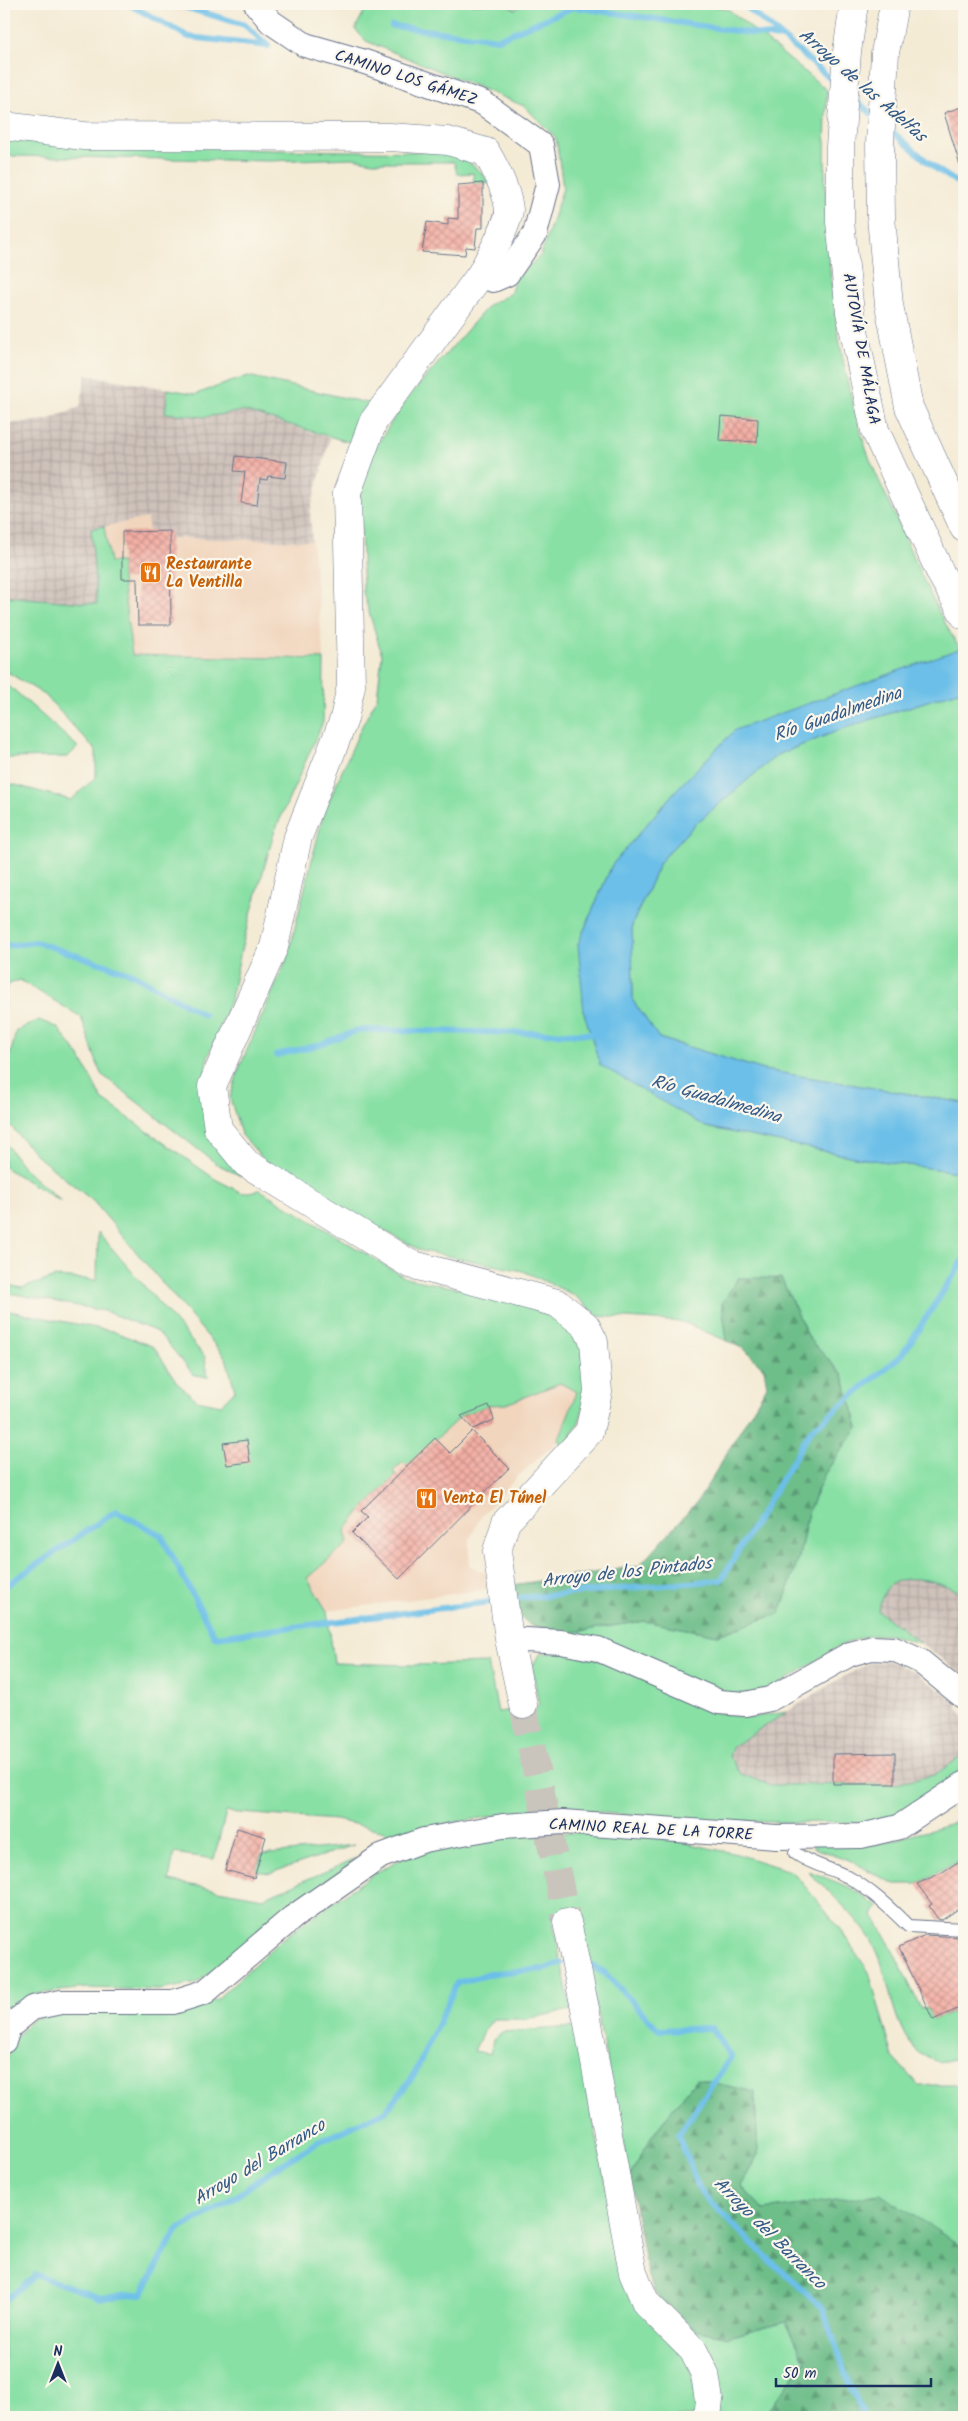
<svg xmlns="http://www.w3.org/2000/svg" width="968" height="2421" font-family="Kalam,sans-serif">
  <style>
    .built { fill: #f1d5bd }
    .industrial { fill: url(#industrial-grid) }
    .green { fill: #88e0a4; stroke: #528881 }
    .forest { fill: url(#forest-firs); stroke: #447674 }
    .water { fill: #6cbfe8; stroke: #4477a3 }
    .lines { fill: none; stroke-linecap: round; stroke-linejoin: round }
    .stream { stroke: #6cbfe8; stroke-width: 6 }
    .building { fill: url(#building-cross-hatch) }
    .secondary-tunnel { stroke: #c9c5bd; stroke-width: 28; stroke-dasharray: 28 14; stroke-linecap: butt }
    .lane-casing { stroke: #677188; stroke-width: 14 }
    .street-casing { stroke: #677188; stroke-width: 26 }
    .secondary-casing { stroke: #677188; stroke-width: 29 }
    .highway-casing { stroke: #677188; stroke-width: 29 }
    .lane { stroke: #fff; stroke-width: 12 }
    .street { stroke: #fff; stroke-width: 24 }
    .secondary { stroke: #fff; stroke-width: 28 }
    .highway { stroke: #fff; stroke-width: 28 }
    .labels { text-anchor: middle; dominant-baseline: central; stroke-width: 4.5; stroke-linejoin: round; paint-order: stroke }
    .street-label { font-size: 16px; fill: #1b2f5e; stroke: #fbf7ec }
    .food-label { font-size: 16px; font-weight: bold; fill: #c56008; stroke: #fbf7ec; text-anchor: start }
    .water-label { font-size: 18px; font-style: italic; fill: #335a87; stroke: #fbf7ec }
  </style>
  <defs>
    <pattern id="industrial-grid" width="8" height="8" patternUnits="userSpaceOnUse" patternTransform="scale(1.25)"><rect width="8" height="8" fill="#cec1ba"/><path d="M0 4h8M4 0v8" fill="none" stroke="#b0a6a2"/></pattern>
    <pattern id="forest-firs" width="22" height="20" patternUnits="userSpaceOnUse" patternTransform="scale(1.25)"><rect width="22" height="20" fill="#6ebe8a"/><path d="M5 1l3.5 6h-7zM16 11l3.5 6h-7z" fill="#5a9b74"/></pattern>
    <pattern id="building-cross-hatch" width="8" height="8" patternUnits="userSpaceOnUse" patternTransform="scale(1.25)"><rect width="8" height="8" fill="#f4afa4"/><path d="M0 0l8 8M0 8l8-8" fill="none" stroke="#c58f89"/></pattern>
  </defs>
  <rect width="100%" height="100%" fill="#fbf7ec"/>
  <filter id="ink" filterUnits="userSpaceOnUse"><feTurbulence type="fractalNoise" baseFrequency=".02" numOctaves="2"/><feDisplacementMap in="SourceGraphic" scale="10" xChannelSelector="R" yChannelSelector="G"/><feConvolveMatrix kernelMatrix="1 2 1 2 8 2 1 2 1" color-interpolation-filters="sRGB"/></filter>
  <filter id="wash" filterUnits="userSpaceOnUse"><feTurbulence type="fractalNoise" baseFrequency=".0096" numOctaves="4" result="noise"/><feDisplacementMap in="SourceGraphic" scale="20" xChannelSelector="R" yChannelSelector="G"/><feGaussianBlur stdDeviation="1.12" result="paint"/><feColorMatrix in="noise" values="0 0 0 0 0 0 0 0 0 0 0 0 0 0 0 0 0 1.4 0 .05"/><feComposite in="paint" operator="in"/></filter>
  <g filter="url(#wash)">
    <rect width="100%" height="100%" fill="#f4ebd5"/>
    <path class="built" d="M 148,518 L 170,531 L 171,538 L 312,541 L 324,659 L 132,655 L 122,579 L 122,563 L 110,562 L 104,526 Z
      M 560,1383 L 577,1392 L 558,1441 L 518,1476 L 481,1516 L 470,1539 L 469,1565 L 487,1574 L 488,1589 L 327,1611 L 306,1578 L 348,1543 L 345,1531 L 361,1511 L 396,1475 L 393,1472 L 403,1461 L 407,1466 L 461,1416 L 489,1405 L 506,1404 Z"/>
    <path class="industrial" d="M 86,375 L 168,389 L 165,413 L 205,417 L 243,411 L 330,438 L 310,512 L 312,541 L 170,538 L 170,531 L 149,531 L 147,518 L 91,529 L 97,604 L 4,596 L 4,424 L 46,420 L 80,407 Z
      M 899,1579 L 928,1579 L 956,1589 L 964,1595 L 964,1676 L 878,1611 L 884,1591 Z
      M 889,1660 L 915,1672 L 954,1700 L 964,1717 L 964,1746 L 958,1759 L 934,1775 L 895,1784 L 770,1785 L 741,1774 L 729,1757 L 733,1746 L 834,1682 L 869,1663 Z"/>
    <path class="green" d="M 390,4 L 506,4 L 515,9 L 524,4 L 708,4 L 729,10 L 827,90 C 821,207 828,327 863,439 C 871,467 885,492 897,519 C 916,564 934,607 960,649 L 735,731 L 677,789 L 612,865 L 578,944 L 706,1127 L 859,1158 L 964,1173 L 964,1595 C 946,1582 897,1567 884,1593 C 881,1598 880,1606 878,1611 L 921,1643 C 910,1641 898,1636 888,1635 C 835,1631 801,1683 753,1693 C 745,1695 735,1694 726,1694 L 567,1633 L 644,1621 L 718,1635 L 780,1613 L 799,1557 L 808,1512 L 825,1473 L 858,1427 L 843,1375 L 810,1340 L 781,1278 L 722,1303 L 727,1341 L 683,1322 L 598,1316 L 574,1295 L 523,1271 L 422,1251 L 349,1212 L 265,1161 L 241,1134 L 230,1098 L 240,1066 L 287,959 L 324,812 L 361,728 L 377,698 L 382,655 L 363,592 L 360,485 L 372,453 L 405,401 L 489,305 L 510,294 L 515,279 L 541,255 L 563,188 L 556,138 L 524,106 L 366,41 L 355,29 L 366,8 Z
      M 4,139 L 269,150 L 448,152 C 466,159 478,167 490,183 L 474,183 L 473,173 L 457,174 L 454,162 L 373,162 L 352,158 L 270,161 L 11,156 L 4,154 Z
      M 248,376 L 372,404 L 352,443 L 243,411 L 205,417 L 165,413 L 168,389 L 196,394 Z
      M 104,526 L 110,562 L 122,562 L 122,579 L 132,655 L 324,659 L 323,722 L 274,833 L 242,946 L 231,998 L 207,1060 L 202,1106 L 241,1176 L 217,1164 L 101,1074 L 81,1017 L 20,980 L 7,985 L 4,1011 L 4,782 L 71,800 L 96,777 L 96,751 L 45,695 L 4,670 L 4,596 L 97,604 L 91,529 Z
      M 4,684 L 14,690 L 78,747 L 68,757 L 4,758 Z
      M 964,689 L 964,1103 L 764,1070 L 659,1038 L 633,1001 L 632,925 L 660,862 L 694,825 L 777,755 L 842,729 Z
      M 39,1020 L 58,1028 L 80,1057 L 102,1099 L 215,1179 L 242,1193 L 260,1190 L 406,1278 L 502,1297 L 556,1318 L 580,1339 L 588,1394 L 579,1422 L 566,1446 L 558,1441 L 577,1392 L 560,1383 L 506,1404 L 489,1405 L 461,1416 L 407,1466 L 403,1462 L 393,1471 L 396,1475 L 361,1511 L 345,1531 L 348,1543 L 307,1578 L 327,1611 L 334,1663 L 412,1665 L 488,1663 L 498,1712 L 539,1706 L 532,1665 L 541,1653 L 566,1653 L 601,1660 L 710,1711 L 748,1718 L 787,1712 L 733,1746 L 729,1756 L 741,1774 L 770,1785 L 896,1784 L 934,1775 L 958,1759 L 964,1746 L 964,1773 L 916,1811 L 871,1823 L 686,1821 L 566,1809 L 520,1812 L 444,1824 L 386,1845 L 385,1831 L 336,1820 L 226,1812 L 214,1859 L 174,1853 L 169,1881 L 263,1898 L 357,1858 L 197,1983 L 159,1990 L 85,1988 L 36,1994 L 8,2011 L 4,2020 L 4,1310 L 112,1331 L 154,1347 L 178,1384 L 197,1400 L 221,1405 L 235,1390 L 226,1358 L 93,1201 L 37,1156 L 8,1123 L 4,1105 L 4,1082 L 16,1031 Z
      M 4,1141 L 25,1170 L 62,1202 L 4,1167 Z
      M 98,1232 L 205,1357 L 208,1377 L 194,1375 L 158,1332 L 104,1311 L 4,1292 L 4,1284 L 22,1288 L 56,1277 L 97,1280 Z
      M 964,1818 L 964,1858 L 917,1884 L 894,1884 L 847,1859 L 813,1848 L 813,1841 L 876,1844 L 939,1828 Z
      M 529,1831 L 653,1836 L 737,1854 L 793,1872 L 837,1925 L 869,1972 L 893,2057 L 918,2085 L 964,2085 L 964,2254 L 955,2242 L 815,2205 L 764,2210 L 741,2186 L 758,2154 L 754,2092 L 696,2079 L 652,2136 L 630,2176 L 577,1914 L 551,1913 L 571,2010 L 525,2019 L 493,2019 L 483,2032 L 474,2051 L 490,2054 L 493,2040 L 502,2032 L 574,2027 L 625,2276 L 690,2364 L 698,2417 L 4,2417 L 4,2071 L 13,2040 L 33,2019 L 92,2007 L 197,2007 L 217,1999 L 282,1939 L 375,1873 L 422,1848 Z
      M 354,1845 L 270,1873 L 256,1871 L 261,1855 Z
      M 809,1871 L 853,1889 L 878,1907 L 873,1915 L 893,1950 L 921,2009 L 927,2007 L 933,2020 L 964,2006 L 964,2046 L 959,2058 C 952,2059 942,2063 936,2061 C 891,2049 893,1982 875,1947 C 863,1923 833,1895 812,1876 Z
      M 786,2322 L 805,2361 L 769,2410 L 769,2417 L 718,2417 L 682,2327 L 728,2337 Z"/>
    <path class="forest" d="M 738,1278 L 781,1278 L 810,1340 L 843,1375 L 858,1427 L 825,1473 L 808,1512 L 799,1557 L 780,1613 L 718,1635 L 644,1621 L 567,1633 L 531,1626 L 520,1616 L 512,1585 L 639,1566 L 698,1501 L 767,1386 L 764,1369 L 744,1349 L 727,1341 L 722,1303 Z
      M 696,2079 L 755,2092 L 758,2154 L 741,2186 L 764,2210 L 880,2194 L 955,2242 L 964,2254 L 964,2417 L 769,2417 L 769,2410 L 805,2361 L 786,2322 L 728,2337 L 682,2327 L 654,2292 L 644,2258 L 630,2176 L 652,2136 Z"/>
    <path class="water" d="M 964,647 L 964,689 L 842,729 L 777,755 L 694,825 L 660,862 L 632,925 L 633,1001 L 659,1038 L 764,1070 L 964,1103 L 964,1173 L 859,1158 L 706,1127 L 600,1065 L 584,1013 L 578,944 L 612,865 L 677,789 L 735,730 Z"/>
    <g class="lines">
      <path class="stream" d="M 128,4 L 189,37 L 268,46
        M 174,4 L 245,25 L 268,46
        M 743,4 L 837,84
        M 392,26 L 498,39 L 574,7 L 783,38
        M 852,97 L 873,115
        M 888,128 L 935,168 L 964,187
        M 4,946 L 36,942 L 133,974 L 204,1015
        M 276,1055 L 316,1046 L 359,1030 L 598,1034
        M 4,1587 L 116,1511 L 161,1535 L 215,1637 L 490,1602
        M 519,1598 L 721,1580 L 811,1430 L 902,1355 L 964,1259
        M 588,1964 L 604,1972 L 659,2030 L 712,2028 L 731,2057 L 678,2135 L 701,2193 L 761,2252 L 823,2308 L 844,2370 L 864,2417
        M 4,2301 L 36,2275 L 101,2298 L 142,2294 L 176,2231 L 228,2202 L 275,2168 L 318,2142 L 386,2111 L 413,2077 L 457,1983 L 494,1973 L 545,1969 L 562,1963"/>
    </g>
    <g id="blocks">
      <path class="building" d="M 964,106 L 964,164 L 960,165 L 944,113 Z
        M 483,183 L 483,228 L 477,228 L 475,248 L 466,247 L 465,255 L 422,252 L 427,222 L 448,225 L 448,218 L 458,219 L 458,185 Z
        M 721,416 L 758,419 L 757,442 L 719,440 Z
        M 236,456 L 287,462 L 285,478 L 268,476 L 267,480 L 260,479 L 257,505 L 241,503 L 245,472 L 234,471 Z
        M 170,531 L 171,625 L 138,625 L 137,579 L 122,579 L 122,532 Z
        M 489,1405 L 494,1420 L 473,1429 L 461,1416 Z
        M 472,1431 L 509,1468 L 399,1579 L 352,1533 L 368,1517 L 361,1511 L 435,1438 L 450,1453 Z
        M 247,1440 L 250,1462 L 227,1465 L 223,1443 Z
        M 895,1753 L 895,1784 L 833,1784 L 833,1754 Z
        M 237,1828 L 266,1837 L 254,1878 L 225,1870 Z
        M 964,1858 L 964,1905 L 942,1920 L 938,1919 L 929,1906 L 932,1904 L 917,1884 L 941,1873 Z
        M 925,1935 L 959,1937 L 964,1948 L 964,2006 L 933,2020 L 899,1947 Z"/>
    </g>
  </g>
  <g filter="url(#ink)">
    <use href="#blocks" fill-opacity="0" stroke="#677188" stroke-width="1"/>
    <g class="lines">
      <path class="secondary-tunnel" d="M 523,1705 L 567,1922"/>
      <defs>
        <path id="lane" d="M 795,1853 C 811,1865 831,1868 848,1877 C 871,1890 890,1908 908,1926 L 964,1929"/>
        <path id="street" d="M 256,4 L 271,22 L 305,45 L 365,62 L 483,103 L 541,145 L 548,184 L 535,234 L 507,274 L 493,280 L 481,274
          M 509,1639 L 561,1642 L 598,1649 L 719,1702 L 745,1704 L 770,1699 L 850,1654 L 872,1648 L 894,1649 L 920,1661 L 964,1697
          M 4,2041 L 9,2027 L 32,2008 L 61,2002 L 173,2002 L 205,1992 L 292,1918 L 381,1856 L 424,1840 L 503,1826 L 563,1822 L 776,1837 L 861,1836 L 899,1827 L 964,1784"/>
        <path id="secondary" d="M 4,126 L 84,136 L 390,137 L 448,141 L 486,152 C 496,169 507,190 509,210 C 510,221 487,263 481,274 L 373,422 L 347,493 L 351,686 L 344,719 L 298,837 L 274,947 L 212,1086 L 218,1129 L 246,1163 L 410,1264 L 557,1303 L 586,1326 L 594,1342 L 598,1392 L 589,1432 L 506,1522 L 497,1551 L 509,1639 L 523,1705
          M 567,1922 L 587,2018 L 633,2273 L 646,2303 L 693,2350 L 705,2374 L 709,2400 L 707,2417"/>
        <path id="highway" d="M 854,4 L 847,52 L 840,147 L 840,222 L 850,312 L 875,430 L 941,574 L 964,615
          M 894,4 L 885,53 L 880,143 L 881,217 L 889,305 L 909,407 L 964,528"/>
      </defs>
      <use href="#lane" class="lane-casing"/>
      <use href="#street" class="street-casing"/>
      <use href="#secondary" class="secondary-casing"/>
      <use href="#highway" class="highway-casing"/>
      <use href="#lane" class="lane"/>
      <use href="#street" class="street"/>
      <use href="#secondary" class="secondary"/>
      <use href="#highway" class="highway"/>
    </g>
  </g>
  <defs>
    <symbol id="restaurant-square" viewBox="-11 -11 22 22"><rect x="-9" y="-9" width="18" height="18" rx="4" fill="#e8710a" stroke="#fbf7ec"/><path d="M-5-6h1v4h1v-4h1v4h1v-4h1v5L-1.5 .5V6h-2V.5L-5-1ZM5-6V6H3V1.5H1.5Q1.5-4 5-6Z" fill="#fff"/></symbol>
  </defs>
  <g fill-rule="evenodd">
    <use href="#restaurant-square" x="138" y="560" width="25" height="25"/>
    <use href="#restaurant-square" x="414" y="1486" width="25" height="25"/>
  </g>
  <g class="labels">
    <g class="street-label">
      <text transform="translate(406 78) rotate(18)">CAMINO LOS GÁMEZ</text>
      <text transform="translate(861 349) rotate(80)">AUTOVÍA DE MÁLAGA</text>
      <text transform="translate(651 1830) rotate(3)">CAMINO REAL DE LA TORRE</text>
    </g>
    <g class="food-label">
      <text x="166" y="564">Restaurante<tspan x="166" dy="18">La Ventilla</tspan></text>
      <text x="443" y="1498">Venta El Túnel</text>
    </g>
    <g class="water-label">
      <text transform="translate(862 86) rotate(41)">Arroyo de las Adelfas</text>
      <text transform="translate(838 715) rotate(-19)">Río Guadalmedina</text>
      <text transform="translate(716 1100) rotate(16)">Río Guadalmedina</text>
      <text transform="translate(627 1573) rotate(-6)">Arroyo de los Pintados</text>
      <text transform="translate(260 2163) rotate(-31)">Arroyo del Barranco</text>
      <text transform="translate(769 2234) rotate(45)">Arroyo del Barranco</text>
    </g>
  </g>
  <rect width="968" height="2421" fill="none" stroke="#fbf7ec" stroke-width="20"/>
  <g transform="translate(58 2364)" stroke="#fbf7ec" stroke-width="4" paint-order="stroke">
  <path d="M0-4L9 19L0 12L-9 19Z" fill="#1b2f5e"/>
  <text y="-8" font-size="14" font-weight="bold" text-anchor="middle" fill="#1b2f5e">N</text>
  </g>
  <path d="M776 2378v8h155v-8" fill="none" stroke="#1b2f5e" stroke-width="2.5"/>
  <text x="783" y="2378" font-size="15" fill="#1b2f5e" stroke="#fbf7ec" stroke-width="4" paint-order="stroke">50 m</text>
</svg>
